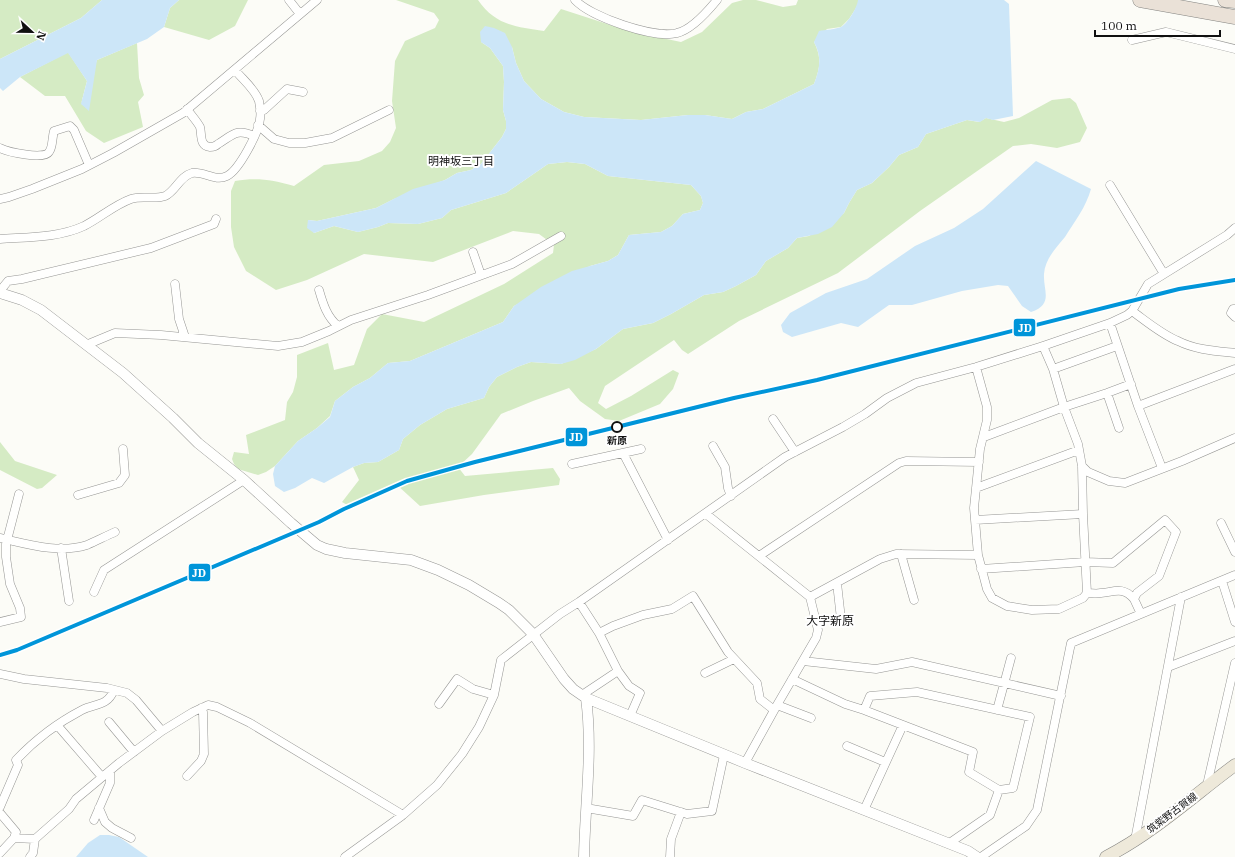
<svg xmlns="http://www.w3.org/2000/svg" width="1235" height="857" font-family="'IBM Plex Serif','Noto Sans JP',serif">
  <style>
    .forest { fill: #d5ebc4 }
    .water { fill: #cce6f8 }
    .lines { fill: none; stroke-linecap: round; stroke-linejoin: round }
    .minor-casing { stroke: #969694; stroke-width: 9 }
    .tertiary-casing { stroke: #969694; stroke-width: 11 }
    .primary-casing { stroke: #848481; stroke-width: 13 }
    .motorway-casing { stroke: #848481; stroke-width: 15 }
    .minor { stroke: #fffffe; stroke-width: 8 }
    .tertiary { stroke: #fffffe; stroke-width: 10 }
    .primary { stroke: #eee9da; stroke-width: 12 }
    .motorway { stroke: #eae1d7; stroke-width: 14 }
    .rail-1-casing { stroke: #fff; stroke-width: 7 }
    .rail-1 { stroke: #0095d9; stroke-width: 4 }
    .stop-dot { fill: #fff; stroke: #101010; stroke-width: 2 }
    .labels { text-anchor: middle; dominant-baseline: central; stroke-width: 4; stroke-linejoin: round; paint-order: stroke }
    .stop-label { font-size: 10px; font-weight: bold; fill: #101010; stroke: #fff }
    .street-label { font-size: 10px; fill: #101010; stroke: #fff }
    .neighbourhood-label { font-size: 11px; fill: #101010; stroke: #fff }
    .quarter-label { font-size: 12px; fill: #101010; stroke: #fff }
    .line-badge { stroke: #fff; stroke-width: 1.5 }
    .badge-label { font-size: 11px; text-anchor: middle; font-weight: bold; fill: #fff }
  </style>
  <rect width="100%" height="100%" fill="#fcfcf7"/>
  <path class="forest" d="M 0,0 L 102,0 L 81,18 L 0,59 Z
    M 179,0 L 248,0 L 235,26 L 209,40 L 164,27 L 170,8 Z
    M 396,0 L 478,0 C 495,25 516,27 544,31 L 561,9 L 629,31 L 681,42 L 702,32 L 732,3 L 743,0 L 756,0 L 783,7 L 796,5 L 798,0 L 858,0 L 858,5 L 849,19 L 841,27 L 827,29 L 814,42 C 822,58 820,68 814,84 L 763,109 L 746,112 L 732,119 L 705,115 L 688,115 L 641,120 L 584,117 L 564,112 L 541,99 L 524,81 L 516,63 L 512,47 L 481,42 L 490,48 L 503,66 L 504,82 L 503,110 L 506,121 L 506,129 L 502,137 L 481,164 L 471,170 L 457,173 L 445,180 L 394,199 L 376,208 L 317,221 L 308,220 L 314,233 L 334,226 L 358,232 L 378,227 L 388,223 L 418,224 L 442,218 L 451,210 L 506,193 L 548,164 L 567,162 L 585,164 L 608,176 L 691,185 L 701,196 L 703,203 L 700,210 L 683,214 L 672,226 L 661,232 L 629,235 L 618,255 L 608,261 L 590,266 L 514,306 L 503,322 L 410,361 L 388,363 L 370,378 L 353,387 L 335,401 L 330,416 L 317,428 L 298,441 L 275,466 L 266,472 L 258,475 L 238,469 L 234,464 L 232,459 L 234,452 L 249,454 L 246,435 L 285,420 L 287,402 L 293,392 L 297,377 L 297,355 L 328,343 L 334,370 L 354,365 L 367,329 L 382,314 L 424,322 L 504,284 L 553,253 L 554,245 L 539,234 L 513,231 L 433,262 L 364,254 L 307,280 L 276,290 L 246,271 L 234,247 L 231,227 L 231,191 L 235,181 C 257,177 273,180 294,186 L 324,165 L 359,161 L 382,151 L 390,142 L 396,128 L 392,101 L 395,61 L 405,41 L 435,28 L 439,20 L 434,13 Z
    M 137,43 L 139,78 L 144,95 L 138,102 L 143,127 L 104,143 L 86,131 L 65,96 L 45,96 L 20,77 L 68,52 L 87,81 L 81,104 L 97,60 Z
    M 1070,98 L 1076,103 L 1087,128 L 1080,142 L 1057,148 L 1031,144 L 1013,146 L 920,211 L 838,273 L 739,321 L 688,354 L 682,350 L 674,340 L 605,386 L 598,403 L 606,409 L 631,396 L 673,370 L 679,373 L 673,389 L 660,404 L 619,421 L 605,419 L 580,401 L 569,388 L 533,401 L 501,414 L 472,454 L 458,467 L 465,476 L 553,468 L 560,479 L 559,485 L 484,495 L 420,506 L 397,485 L 349,506 L 342,502 L 359,480 L 353,467 L 364,463 L 378,462 L 399,450 L 403,439 L 420,425 L 447,409 L 484,398 L 489,387 L 497,377 L 517,367 L 531,362 L 561,364 L 596,349 L 623,329 L 653,323 L 671,314 L 704,295 L 723,292 L 736,286 L 756,275 L 766,261 L 788,248 L 797,238 L 809,236 L 844,213 L 849,203 L 857,190 L 872,183 L 889,167 L 899,155 L 918,147 L 926,134 L 967,120 L 979,122 L 986,118 L 1004,122 L 1019,118 L 1052,100 Z
    M 0,442 L 15,461 L 57,475 L 42,488 L 37,489 L 0,470 Z"/>
  <path class="water" d="M 102,0 L 179,0 L 170,8 L 164,27 L 147,39 L 97,60 L 89,111 L 81,104 L 87,81 L 68,53 L 20,77 L 3,91 L 0,88 L 0,59 L 81,18 Z
    M 858,0 L 1004,0 L 1009,4 L 1013,116 L 993,120 L 986,118 L 980,122 L 967,120 L 926,134 L 918,147 L 899,155 L 889,167 L 872,183 L 857,190 L 849,203 L 844,213 L 832,227 L 818,234 L 797,238 L 788,248 L 766,261 L 756,275 L 736,286 L 723,292 L 704,295 L 671,314 L 653,323 L 623,329 L 596,349 L 575,360 L 561,364 L 531,362 L 517,367 L 497,377 L 489,387 L 484,398 L 447,409 L 420,425 L 403,439 L 399,450 L 378,462 L 364,463 L 353,467 L 324,483 L 312,478 L 295,488 L 284,492 L 275,486 L 273,474 L 275,466 L 298,441 L 317,428 L 330,417 L 335,401 L 353,387 L 370,378 L 388,363 L 410,361 L 503,322 L 514,306 L 541,287 L 572,271 L 608,261 L 618,255 L 629,235 L 661,232 L 672,226 L 683,214 L 700,210 L 703,203 L 701,196 L 691,185 L 608,176 L 585,164 L 567,162 L 548,164 L 506,193 L 451,210 L 442,218 L 418,224 L 388,223 L 378,227 L 358,232 L 334,226 L 314,233 L 307,228 L 308,220 L 317,221 L 376,208 L 413,189 L 445,180 L 457,173 L 471,170 L 481,164 L 502,137 L 506,129 L 506,121 L 503,110 L 504,82 L 503,66 L 490,48 L 481,42 L 480,32 L 485,26 L 494,28 L 505,33 L 512,47 L 516,63 L 524,81 L 541,99 L 564,112 L 584,117 L 641,120 L 688,115 L 705,115 L 732,119 L 746,112 L 763,109 L 814,84 C 820,68 822,57 814,42 L 819,31 C 825,30 836,29 841,27 C 848,23 857,8 858,0 Z
    M 1036,161 L 1091,189 C 1086,207 1075,221 1065,237 C 1056,248 1045,259 1044,274 C 1043,291 1054,304 1031,312 L 1022,306 L 1008,286 L 998,285 L 962,291 L 912,305 L 889,305 L 858,327 L 841,323 L 792,337 L 783,332 L 781,325 L 790,313 L 826,293 L 867,279 L 915,246 L 954,228 L 983,209 Z
    M 100,835 L 109,835 L 119,837 L 148,857 L 76,857 L 88,843 Z"/>
  <g class="lines">
    <defs>
      <path id="minor" d="M 289,0 L 300,14
        M 575,0 C 591,17 654,39 677,33 C 691,30 708,11 717,0
        M 1132,40 L 1166,32 L 1235,49
        M 187,109 C 191,115 197,121 200,127 C 202,134 199,146 210,147 C 213,147 216,146 218,144 C 233,135 236,128 254,136
        M 260,111 L 264,110 L 287,89 L 303,92
        M 258,125 L 274,139 L 289,143 L 305,143 L 332,138 L 389,110
        M 0,148 C 8,152 44,160 49,152 C 53,147 52,137 54,131 L 70,126 L 74,130 L 89,165
        M 1110,185 L 1164,274
        M 0,199 L 9,197 L 32,189 L 82,169 L 113,153 L 183,113 L 317,0
        M 0,239 C 27,237 58,238 84,226 C 100,218 114,205 131,199 C 142,195 154,200 165,196 C 175,192 180,176 192,173 C 204,171 215,182 227,176 C 239,170 259,132 260,119 C 261,114 260,106 259,101 C 255,89 243,80 235,70
        M 473,252 L 481,275
        M 175,284 L 179,319 L 185,337
        M 319,290 C 323,304 327,317 338,326
        M 0,291 L 8,281 L 22,279 L 151,248 L 214,224 L 216,219
        M 1235,309 L 1233,309 L 1231,313 L 1235,317
        M 1132,311 C 1146,321 1161,334 1178,341 C 1196,350 1216,351 1235,353
        M 1110,323 L 1138,406 L 1162,468
        M 86,345 L 115,333 L 161,335 L 278,346 L 302,342 L 329,331 L 351,320 L 428,295 L 512,264 L 561,236
        M 976,367 L 987,407 L 987,420 L 980,449 L 974,508 L 978,555 L 987,589 L 992,598 L 1007,606 L 1032,610 L 1059,609 L 1083,598 L 1087,593 L 1083,514 L 1082,466 L 1078,444 L 1064,407 L 1053,369 L 1043,346
        M 1053,369 L 1117,346
        M 1107,393 L 1119,428
        M 1138,406 L 1235,369
        M 773,419 L 795,452
        M 984,437 L 1064,407 L 1107,393 L 1131,384
        M 713,446 L 725,467 L 728,488 L 731,496
        M 623,453 L 668,540
        M 572,464 L 641,449
        M 1082,466 L 1088,472 L 1109,481 L 1125,483 L 1182,461 L 1235,438
        M 976,488 L 1079,450
        M 78,495 L 119,483 L 125,475 L 123,449
        M 706,514 L 810,597 L 818,630 L 816,638 L 777,705 L 745,763
        M 975,520 L 1083,514
        M 1221,523 L 1235,552
        M 0,538 C 27,544 59,554 87,545 C 96,541 106,536 115,532
        M 61,548 L 69,601
        M 901,554 L 914,600
        M 759,556 L 899,463 L 906,461 L 979,462
        M 981,569 L 1085,562 L 1113,563 L 1165,520 L 1176,532 L 1159,576 L 1137,593 L 1134,599 C 1123,586 1114,592 1101,593 C 1096,594 1092,593 1087,593
        M 1222,581 L 1235,622
        M 837,583 L 841,619
        M 94,592 L 104,570 L 244,480
        M 810,597 L 880,559 L 896,554 L 978,555
        M 1134,599 L 1141,614
        M 579,602 L 599,633 L 613,626 L 643,615 L 672,609 L 693,596 L 728,652 L 757,683 L 760,699 L 774,710
        M 0,622 L 21,617 L 20,608 L 10,584 L 6,557 L 6,544 L 19,494
        M 803,661 L 876,669 L 912,662 L 1061,696
        M 1168,667 L 1235,641
        M 618,671 L 629,686 L 640,693 L 630,716
        M 705,673 L 734,659
        M 0,674 L 24,679 L 107,688 L 127,693 L 136,700 L 162,731
        M 792,679 L 845,704 L 864,710 L 870,696 L 917,692 L 1030,717 L 1013,788 L 999,790 L 990,815 L 951,842
        M 582,695 L 618,671 L 599,633
        M 439,704 L 457,679 L 473,689 L 494,695
        M 777,705 L 811,718
        M 864,710 L 973,752 L 969,772 L 999,790
        M 997,710 L 1011,658
        M 109,722 L 134,752
        M 57,725 L 102,777
        M 847,746 L 885,762
        M 187,776 L 201,761 L 204,754 L 203,712 L 201,708
        M 1207,785 L 1235,663
        M 0,807 L 18,765 L 16,760 C 35,740 57,723 82,710 C 95,703 107,707 114,690
        M 99,808 L 105,822 L 112,828 L 131,838
        M 586,808 L 633,816 L 642,800 L 687,814 L 712,811 L 724,755
        M 864,810 L 903,725
        M 0,813 L 16,832 L 14,838
        M 94,820 L 110,783 L 110,771
        M 1135,840 L 1181,597
        M 0,853 L 14,838 L 35,839 L 69,809 L 76,799 L 119,763 L 162,731 L 193,712 L 208,705 L 217,707 L 250,723 L 403,815
        M 30,857 L 33,853 L 35,839
        M 345,857 L 403,815 L 437,785 L 462,754 L 479,727 L 494,695 L 501,660 L 560,614 L 579,602 L 785,457 L 843,427 L 865,414 L 887,398 L 916,383 L 976,367 L 1043,346 L 1110,323 L 1127,315 L 1132,311 L 1148,284 L 1227,235 L 1235,228
        M 670,857 L 671,839 L 681,812
        M 981,857 L 1026,826 L 1037,810 L 1071,643 L 1235,575"/>
      <path id="tertiary" d="M 0,293 L 22,300 L 41,310 L 123,373 L 173,418 L 198,443 L 244,480 L 291,523 L 317,545 L 326,549 L 345,553 L 411,560 L 438,570 L 469,585 L 499,603 L 509,610 L 533,634 L 564,679 L 573,689 L 586,698 L 745,763 L 968,851 L 977,857
        M 584,857 C 585,804 593,751 586,698"/>
      <path id="primary" d="M 1106,857 C 1153,833 1193,796 1235,765"/>
      <path id="motorway" d="M 1140,0 L 1235,17
        M 1225,0 L 1235,1"/>
    </defs>
    <use href="#minor" class="minor-casing"/>
    <use href="#tertiary" class="tertiary-casing"/>
    <use href="#primary" class="primary-casing"/>
    <use href="#motorway" class="motorway-casing"/>
    <use href="#minor" class="minor"/>
    <use href="#tertiary" class="tertiary"/>
    <use href="#primary" class="primary"/>
    <use href="#motorway" class="motorway"/>
    <defs>
      <path id="rail-1" d="M 0,655 L 17,650 L 319,522 L 344,509 L 407,481 L 475,462 L 734,398 L 817,380 L 1179,289 L 1235,280"/>
    </defs>
    <use href="#rail-1" class="rail-1-casing"/>
    <use href="#rail-1" class="rail-1"/>
  </g>
  <circle class="stop-dot" cx="617" cy="427" r="5"/>
  <g class="labels">
    <g class="stop-label">
      <text x="617" y="440">新原</text>
    </g>
    <g class="street-label">
      <text transform="translate(1172 813) rotate(-37)">筑紫野古賀線</text>
    </g>
    <g class="neighbourhood-label">
      <text x="461" y="161">明神坂三丁目</text>
    </g>
    <g class="quarter-label">
      <text x="830" y="620">大字新原</text>
    </g>
  </g>
  <g class="line-badge">
    <rect x="1013" y="318" width="23" height="19" rx="4" fill="#0095d9"/>
    <rect x="565" y="427" width="23" height="20" rx="4" fill="#0095d9"/>
    <rect x="188" y="563" width="23" height="19" rx="4" fill="#0095d9"/>
  </g>
  <g class="badge-label">
    <text x="1025" y="332">JD</text>
    <text x="576" y="441">JD</text>
    <text x="199" y="577">JD</text>
  </g>
  <g transform="translate(32 32) rotate(112)" stroke="#ffffff" stroke-width="3" paint-order="stroke">
  <path d="M0-3L7 15L0 10L-7 15Z" fill="#101010"/>
  <text y="-6" font-size="11" font-weight="bold" text-anchor="middle" fill="#101010">N</text>
  </g>
  <path d="M1095 30v6h125v-6" fill="none" stroke="#101010" stroke-width="2"/>
  <text x="1101" y="30" font-size="12" fill="#101010" stroke="#ffffff" stroke-width="3" paint-order="stroke">100 m</text>
</svg>
